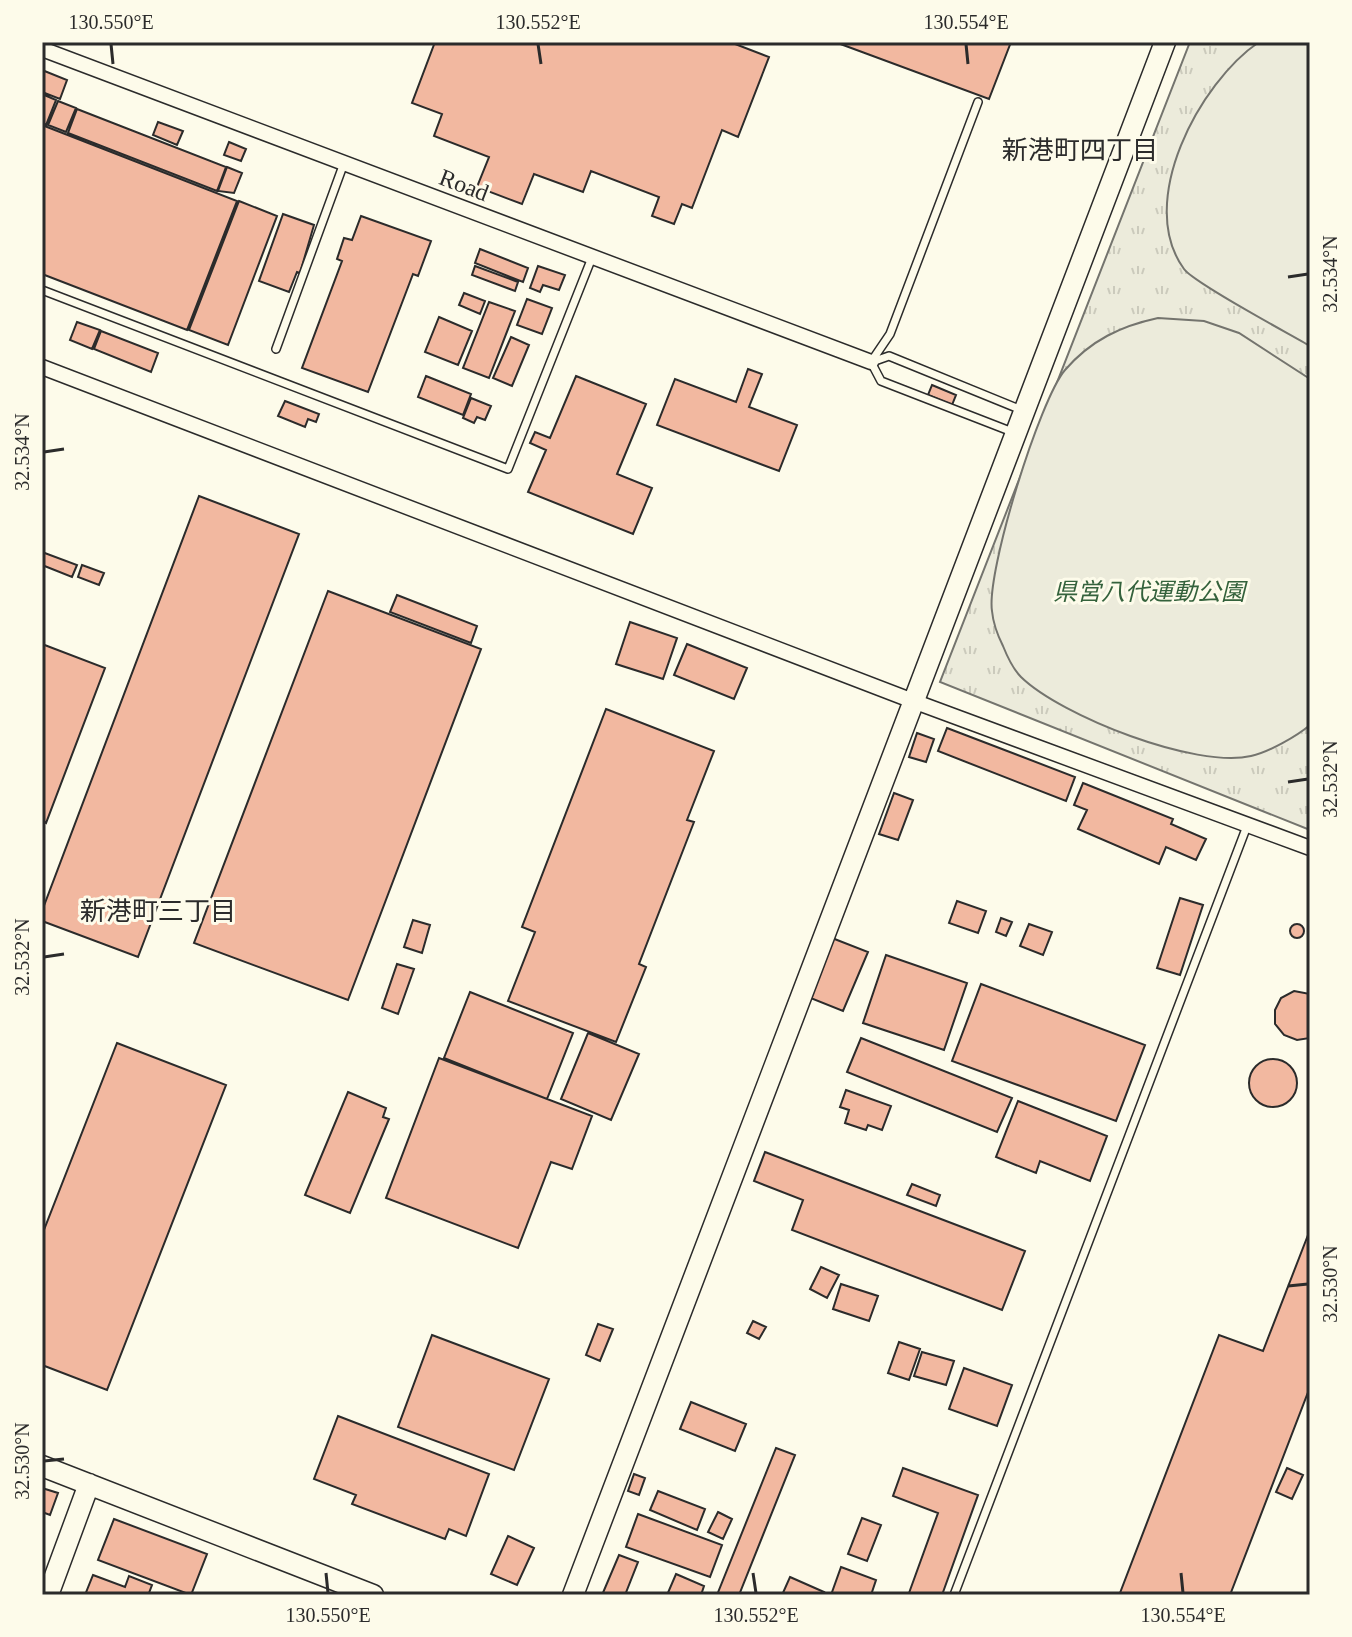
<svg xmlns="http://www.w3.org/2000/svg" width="1352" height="1637" font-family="'Times New Roman','Noto Sans JP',serif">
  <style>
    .park { fill: url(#park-tufts); stroke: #74746e; stroke-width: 2 }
    .pitch { fill: #ecebdb; stroke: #74746e; stroke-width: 2 }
    .building { fill: #f2b8a0; stroke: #2b2b2b; stroke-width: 2 }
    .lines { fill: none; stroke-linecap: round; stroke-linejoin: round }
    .lane-casing { stroke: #2b2b2b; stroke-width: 10 }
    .street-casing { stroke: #2b2b2b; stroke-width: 17 }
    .secondary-casing { stroke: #2b2b2b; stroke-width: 23 }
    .lane { stroke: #fdfbea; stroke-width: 7 }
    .street { stroke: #fdfbea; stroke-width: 14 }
    .secondary { stroke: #fdfbea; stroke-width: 20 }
    .ticks { fill: none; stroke: #2b2b2b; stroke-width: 3 }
    .labels { text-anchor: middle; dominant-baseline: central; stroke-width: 6; stroke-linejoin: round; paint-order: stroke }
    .street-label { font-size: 24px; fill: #2b2b2b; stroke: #fdfbea }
    .park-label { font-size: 24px; font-style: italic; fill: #34623c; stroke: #fdfbea }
    .neighbourhood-label { font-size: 26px; fill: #2b2b2b; stroke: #fdfbea }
    .neatline { fill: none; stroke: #2b2b2b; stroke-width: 3 }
    .ticks-label { font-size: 20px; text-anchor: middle; fill: #2b2b2b }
  </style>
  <defs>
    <pattern id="park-tufts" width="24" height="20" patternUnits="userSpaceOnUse" patternTransform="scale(2)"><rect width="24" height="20" fill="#ecebdb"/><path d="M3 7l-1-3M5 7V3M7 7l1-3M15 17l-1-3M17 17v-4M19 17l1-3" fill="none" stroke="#cbcabc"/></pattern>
  </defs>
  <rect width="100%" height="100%" fill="#fdfbea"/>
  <path class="park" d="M 1190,42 L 1310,42 L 1310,830 L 940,682 Z"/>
  <path class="pitch" d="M 1259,42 L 1310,42 L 1310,346 C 1288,333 1194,283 1184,269 C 1135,202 1200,82 1259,42 Z
    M 1158,318 L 1204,321 L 1239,333 L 1310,379 L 1310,725 C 1297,736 1269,752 1251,756 C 1196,769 1061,716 1021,677 C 1014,670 1007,656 1003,646 C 998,636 993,622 992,611 C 986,572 1040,399 1065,370 C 1091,340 1121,326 1158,318 Z"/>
  <path class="building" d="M 435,42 L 730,42 L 769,57 L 738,137 L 722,130 L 692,208 L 682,204 L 674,224 L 652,216 L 659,197 L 591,171 L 583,192 L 534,174 L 522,204 L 477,187 L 489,157 L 434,136 L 442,114 L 412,103 Z
    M 835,42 L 1011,42 L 989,99 Z
    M 42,70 L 67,80 L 60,99 L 42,92 Z
    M 42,94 L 56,100 L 46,125 L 42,123 Z
    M 58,101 L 76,108 L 66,132 L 48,125 Z
    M 77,109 L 226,167 L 217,191 L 68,133 Z
    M 158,122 L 183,131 L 177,145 L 153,135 Z
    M 42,125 L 237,201 L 187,330 L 42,274 Z
    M 229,142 L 246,149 L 241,161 L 224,155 Z
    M 227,167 L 242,173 L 234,193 L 218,191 Z
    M 239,201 L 277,216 L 228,345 L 189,330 Z
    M 283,214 L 314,225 L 300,273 L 297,272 L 289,292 L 259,281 Z
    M 361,216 L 431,241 L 418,276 L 413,274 L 368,392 L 302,368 L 342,261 L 337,259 L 344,238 L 352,240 Z
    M 480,249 L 528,268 L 523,282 L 475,263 Z
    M 475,266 L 518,282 L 515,291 L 472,275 Z
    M 538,266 L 565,275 L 559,290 L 543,285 L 540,292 L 530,288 Z
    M 464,293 L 485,301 L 480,314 L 459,305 Z
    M 527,299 L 552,308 L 542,334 L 517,325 Z
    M 489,302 L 515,311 L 489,378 L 463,368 Z
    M 439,317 L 472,331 L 458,365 L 425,352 Z
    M 77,322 L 100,330 L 92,349 L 70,340 Z
    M 101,331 L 158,353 L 151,372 L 94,349 Z
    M 511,337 L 529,345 L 512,386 L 493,378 Z
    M 748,369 L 762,374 L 749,407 L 797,425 L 779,471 L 657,425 L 675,379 L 736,402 Z
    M 426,376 L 471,394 L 463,415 L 418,397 Z
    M 576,376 L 646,404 L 617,474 L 652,488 L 633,534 L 528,492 L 546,450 L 530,443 L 535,432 L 550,438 Z
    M 932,385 L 956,395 L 952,405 L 928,395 Z
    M 471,398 L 491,406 L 485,420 L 477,417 L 474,423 L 463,418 Z
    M 285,401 L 319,414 L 316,422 L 308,419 L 305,427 L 278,416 Z
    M 199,496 L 299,534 L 138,957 L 42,921 L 42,911 Z
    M 42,552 L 77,565 L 72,577 L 42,565 Z
    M 82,565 L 104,573 L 99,585 L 78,577 Z
    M 328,591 L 481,649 L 348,1000 L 194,943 Z
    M 397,595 L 477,626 L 471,643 L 390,612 Z
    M 630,622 L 677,638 L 663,679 L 616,664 Z
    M 42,644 L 105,668 L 46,823 L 42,821 Z
    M 687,644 L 747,668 L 734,699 L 674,675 Z
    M 606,709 L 714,751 L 687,820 L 694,822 L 639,964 L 646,967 L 616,1042 L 508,1001 L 535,932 L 522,927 Z
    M 947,728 L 1075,777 L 1066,801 L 938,751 Z
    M 917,733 L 934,739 L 926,762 L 909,757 Z
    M 1083,783 L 1173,819 L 1171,824 L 1206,839 L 1196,860 L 1166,847 L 1159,864 L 1078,829 L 1087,810 L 1074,805 Z
    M 894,793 L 913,800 L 898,840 L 879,834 Z
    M 1180,898 L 1203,905 L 1180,975 L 1157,968 Z
    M 957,901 L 986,911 L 978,933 L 949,923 Z
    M 1001,918 L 1012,922 L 1006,936 L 996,932 Z
    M 413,920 L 430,925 L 422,953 L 404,947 Z
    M1290 931a7 7 0 1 1 14 0a7 7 0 1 1-14 0Z
    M 1029,924 L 1052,932 L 1043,955 L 1020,946 Z
    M 832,938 L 868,952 L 843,1011 L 808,997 Z
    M 886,955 L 967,983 L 944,1050 L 863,1023 Z
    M 397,964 L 414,969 L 398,1014 L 382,1008 Z
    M 981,984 L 1145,1045 L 1116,1121 L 952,1061 Z
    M 1294,991 L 1310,994 L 1310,1038 L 1297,1040 L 1284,1035 L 1275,1024 L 1275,1010 L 1281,998 Z
    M 470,992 L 573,1033 L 547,1099 L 444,1058 Z
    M 588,1033 L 639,1054 L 611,1120 L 561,1099 Z
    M 861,1038 L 1012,1098 L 997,1132 L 847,1072 Z
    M 117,1043 L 226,1085 L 107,1390 L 42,1365 L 42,1235 Z
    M 439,1058 L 592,1116 L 572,1169 L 551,1162 L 518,1248 L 386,1198 Z
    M1249 1083a24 24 0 1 1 48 0a24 24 0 1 1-48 0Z
    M 846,1090 L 891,1106 L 882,1130 L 868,1125 L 866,1130 L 845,1123 L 849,1110 L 840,1107 Z
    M 348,1092 L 386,1108 L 383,1117 L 389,1119 L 350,1213 L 305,1195 Z
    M 1018,1101 L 1107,1136 L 1090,1181 L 1040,1161 L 1036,1173 L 996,1157 Z
    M 765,1152 L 1025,1251 L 1002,1310 L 792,1230 L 803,1200 L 754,1181 Z
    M 912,1184 L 940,1195 L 936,1206 L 907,1195 Z
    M 1308,1235 L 1310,1387 L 1230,1595 L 1120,1593 L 1219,1335 L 1263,1351 Z
    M 821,1267 L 839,1275 L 827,1298 L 810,1289 Z
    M 841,1284 L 878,1296 L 869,1321 L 833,1309 Z
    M 753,1321 L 766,1327 L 759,1339 L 747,1333 Z
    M 598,1324 L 613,1329 L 600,1361 L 586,1355 Z
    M 432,1335 L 549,1379 L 514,1470 L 398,1427 Z
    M 899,1342 L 920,1349 L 909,1380 L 888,1373 Z
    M 922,1352 L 954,1361 L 946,1385 L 914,1376 Z
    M 964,1368 L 1012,1385 L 997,1426 L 949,1409 Z
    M 691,1402 L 746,1424 L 735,1451 L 680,1429 Z
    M 338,1416 L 489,1474 L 466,1536 L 449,1529 L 445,1539 L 352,1504 L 356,1495 L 314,1479 Z
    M 776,1448 L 795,1455 L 739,1595 L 717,1595 Z
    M 903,1468 L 978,1495 L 942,1595 L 909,1593 L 938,1513 L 893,1496 Z
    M 1287,1468 L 1303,1475 L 1292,1499 L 1276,1492 Z
    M 634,1474 L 645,1478 L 639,1495 L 628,1491 Z
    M 42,1488 L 58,1493 L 50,1515 L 42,1512 Z
    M 658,1491 L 705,1509 L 697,1530 L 650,1510 Z
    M 718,1512 L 732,1519 L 723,1539 L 708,1532 Z
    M 638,1514 L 722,1545 L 710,1577 L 626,1547 Z
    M 862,1518 L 881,1525 L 867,1561 L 848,1554 Z
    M 114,1519 L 207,1554 L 191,1595 L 98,1560 Z
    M 508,1536 L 534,1548 L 517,1585 L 491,1574 Z
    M 619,1555 L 638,1562 L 625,1595 L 602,1595 Z
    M 841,1567 L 876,1580 L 871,1595 L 831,1595 Z
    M 676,1574 L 704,1586 L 701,1595 L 667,1595 Z
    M 93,1575 L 125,1587 L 129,1576 L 152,1585 L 149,1593 L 154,1595 L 85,1595 Z
    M 790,1577 L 824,1592 L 822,1595 L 782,1595 Z"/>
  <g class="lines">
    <defs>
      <path id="lane" d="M 978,102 L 890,334 L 871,362 L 881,381 L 1015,433
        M 42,290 L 508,469 L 591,260
        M 276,349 L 344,163
        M 872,362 L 889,356 L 1024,411
        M 954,1595 L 1247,826"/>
      <path id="street" d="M 42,49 L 871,362
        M 42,367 L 913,701 L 1310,848"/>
      <path id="secondary" d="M 42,1466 L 373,1595
        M 48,1595 L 89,1484
        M 573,1595 L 1165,42"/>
    </defs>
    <use href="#lane" class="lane-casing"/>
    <use href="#street" class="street-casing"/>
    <use href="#secondary" class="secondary-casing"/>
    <use href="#lane" class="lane"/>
    <use href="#street" class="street"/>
    <use href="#secondary" class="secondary"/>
  </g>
  <path class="ticks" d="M 111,44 L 113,64M 538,44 L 541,64M 966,44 L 968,64M 1288,277 L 1308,274M 44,452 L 64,449M 1288,782 L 1308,779M 44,957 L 64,954M 1288,1286 L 1308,1284M 44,1461 L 64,1459M 326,1573 L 328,1593M 753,1573 L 756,1593M 1181,1573 L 1183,1593"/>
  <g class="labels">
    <g class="street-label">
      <text transform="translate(464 185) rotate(21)">Road</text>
    </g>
    <g class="park-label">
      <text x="1149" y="592">県営八代運動公園</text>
    </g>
    <g class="neighbourhood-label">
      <text x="1080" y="150">新港町四丁目</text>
      <text x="158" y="911">新港町三丁目</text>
    </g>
  </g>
  <rect width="1352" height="1637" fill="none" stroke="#fdfbea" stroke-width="88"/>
  <rect x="44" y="44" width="1264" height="1549" class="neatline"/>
  <g class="ticks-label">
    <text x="111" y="29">130.550°E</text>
    <text x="538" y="29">130.552°E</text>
    <text x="966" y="29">130.554°E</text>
    <text transform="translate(1330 274) rotate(-90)" y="7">32.534°N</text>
    <text transform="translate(22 452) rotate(-90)" y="7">32.534°N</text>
    <text transform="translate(1330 779) rotate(-90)" y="7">32.532°N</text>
    <text transform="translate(22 957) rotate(-90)" y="7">32.532°N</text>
    <text transform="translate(1330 1284) rotate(-90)" y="7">32.530°N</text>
    <text transform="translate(22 1461) rotate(-90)" y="7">32.530°N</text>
    <text x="328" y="1622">130.550°E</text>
    <text x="756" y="1622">130.552°E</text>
    <text x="1183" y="1622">130.554°E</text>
  </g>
</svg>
